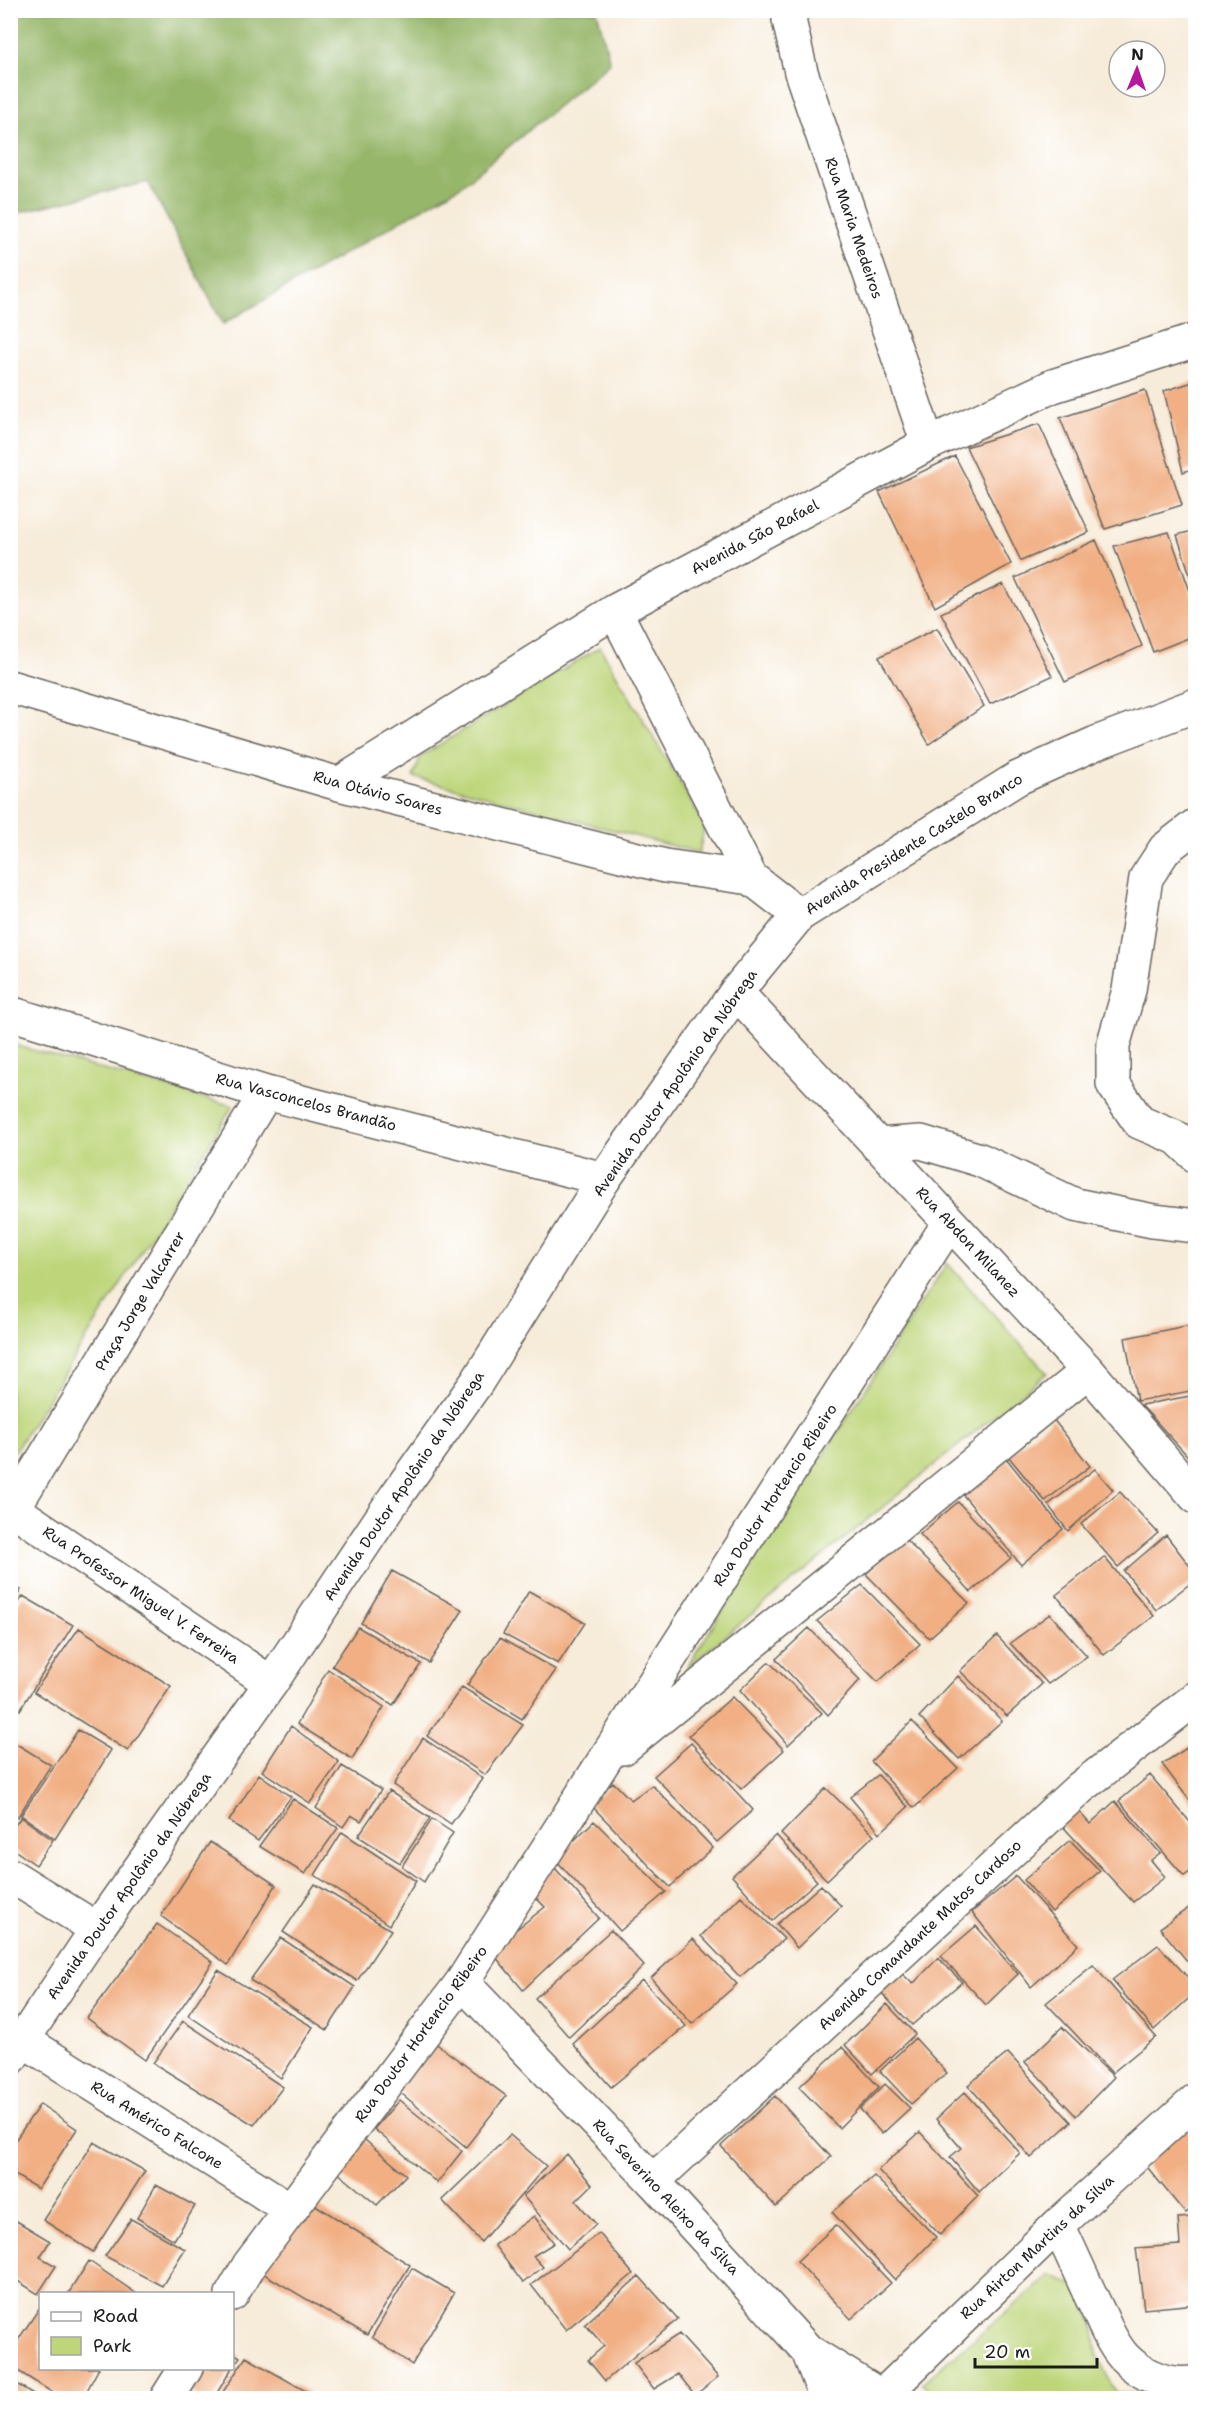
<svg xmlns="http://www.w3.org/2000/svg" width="1206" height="2409" font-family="'Shantell Sans',sans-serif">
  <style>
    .green { fill: #bed579; stroke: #6d784a; stroke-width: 1.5 }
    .forest { fill: #96b669; stroke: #596942; stroke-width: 1.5 }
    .building { fill: #f1af83 }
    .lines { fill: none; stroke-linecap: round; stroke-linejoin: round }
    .street-casing { stroke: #69655e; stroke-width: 36 }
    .secondary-casing { stroke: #69655e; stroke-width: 36 }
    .street { stroke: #fff; stroke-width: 33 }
    .secondary { stroke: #fff; stroke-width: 33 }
    .labels { text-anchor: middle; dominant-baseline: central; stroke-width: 5; stroke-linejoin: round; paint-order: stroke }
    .street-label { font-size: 15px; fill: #1c1c1c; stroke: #fff }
  </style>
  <rect width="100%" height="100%" fill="#fff"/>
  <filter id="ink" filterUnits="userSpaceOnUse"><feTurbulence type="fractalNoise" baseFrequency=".0167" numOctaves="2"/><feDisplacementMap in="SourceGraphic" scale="12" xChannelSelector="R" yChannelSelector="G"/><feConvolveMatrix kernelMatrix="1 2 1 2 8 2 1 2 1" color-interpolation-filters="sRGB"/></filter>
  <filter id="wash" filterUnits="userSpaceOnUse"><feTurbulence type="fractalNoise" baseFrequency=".008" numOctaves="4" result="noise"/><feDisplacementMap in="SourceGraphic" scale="24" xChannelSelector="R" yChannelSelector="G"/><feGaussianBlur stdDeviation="1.35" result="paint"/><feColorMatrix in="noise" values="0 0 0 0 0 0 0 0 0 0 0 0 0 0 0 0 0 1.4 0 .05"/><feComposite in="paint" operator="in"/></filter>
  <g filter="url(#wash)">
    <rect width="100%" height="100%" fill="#f7ecda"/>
    <path class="green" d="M 600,647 L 705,825 L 699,853 L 413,777 L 421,756 Z
      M 11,1044 L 233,1106 L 15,1451 L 10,1449 Z
      M 947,1263 L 1047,1373 L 686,1668 Z
      M 1051,2275 L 1077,2286 L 1093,2323 L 1097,2354 L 1115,2392 L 1149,2398 L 934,2398 L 922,2383 Z"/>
    <path class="forest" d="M 10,11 L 597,11 L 610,63 L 461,186 L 223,324 L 148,182 L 11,214 Z"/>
    <g id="blocks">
      <path class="building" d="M 1196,381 L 1196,468 L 1183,472 L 1164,391 Z
        M 1145,390 L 1182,505 L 1105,529 L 1060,418 Z
        M 1039,424 L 1089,532 L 1021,561 L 966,447 Z
        M 955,456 L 1011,564 L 935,607 L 879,492 Z
        M 1196,530 L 1196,590 L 1195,590 L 1177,535 Z
        M 1169,532 L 1196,608 L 1196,635 L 1153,652 L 1114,546 Z
        M 1096,540 L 1142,646 L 1065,682 L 1015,578 Z
        M 1003,584 L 1052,676 L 990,704 L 941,613 Z
        M 937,628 L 984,706 L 929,744 L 879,657 Z
        M 1196,1324 L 1196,1390 L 1137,1401 L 1125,1338 Z
        M 1196,1395 L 1196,1465 L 1141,1405 Z
        M 1053,1419 L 1090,1466 L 1045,1501 L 1008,1456 Z
        M 1002,1453 L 1063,1529 L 1021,1565 L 959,1490 Z
        M 1095,1469 L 1113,1490 L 1068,1531 L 1048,1505 Z
        M 1120,1492 L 1158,1533 L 1118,1567 L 1081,1524 Z
        M 958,1502 L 1011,1558 L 971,1592 L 920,1534 Z
        M 1166,1535 L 1196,1574 L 1196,1579 L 1156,1610 L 1124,1571 Z
        M 904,1538 L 969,1603 L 929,1638 L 866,1574 Z
        M 1104,1557 L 1154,1616 L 1104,1655 L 1056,1595 Z
        M 392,1571 L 463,1610 L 429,1663 L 361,1623 Z
        M 10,1584 L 21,1590 L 10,1607 Z
        M 862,1585 L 920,1644 L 878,1682 L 817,1621 Z
        M 529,1591 L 585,1623 L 558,1664 L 503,1634 Z
        M 23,1596 L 73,1625 L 20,1710 L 10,1704 L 10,1615 Z
        M 1050,1614 L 1087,1656 L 1048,1684 L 1010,1643 Z
        M 358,1627 L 421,1664 L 393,1705 L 332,1666 Z
        M 79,1628 L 171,1686 L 128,1751 L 34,1692 Z
        M 809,1628 L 860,1680 L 828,1715 L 776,1659 Z
        M 997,1636 L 1042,1684 L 1007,1716 L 960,1671 Z
        M 500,1638 L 556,1670 L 522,1719 L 467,1685 Z
        M 769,1662 L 822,1713 L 788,1745 L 740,1690 Z
        M 328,1669 L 384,1707 L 352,1759 L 297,1724 Z
        M 958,1676 L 1002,1721 L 959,1759 L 919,1717 Z
        M 462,1687 L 523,1725 L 485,1775 L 427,1736 Z
        M 732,1697 L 784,1750 L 741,1789 L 689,1735 Z
        M 912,1721 L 958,1768 L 914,1808 L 871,1761 Z
        M 291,1726 L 339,1762 L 310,1803 L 262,1771 Z
        M 78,1730 L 111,1750 L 55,1839 L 21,1815 Z
        M 423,1738 L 483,1779 L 451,1824 L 393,1785 Z
        M 10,1740 L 51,1765 L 17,1818 L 10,1813 Z
        M 1196,1742 L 1196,1809 L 1162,1764 Z
        M 691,1743 L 753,1810 L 717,1842 L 654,1776 Z
        M 342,1766 L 381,1790 L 361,1821 L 351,1815 L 343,1827 L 316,1808 Z
        M 259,1774 L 291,1797 L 258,1841 L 229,1821 Z
        M 878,1775 L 908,1807 L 880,1833 L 850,1797 Z
        M 1150,1775 L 1196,1829 L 1196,1868 L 1184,1876 L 1119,1801 Z
        M 613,1782 L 631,1800 L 652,1785 L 713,1848 L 670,1887 L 590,1804 Z
        M 826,1788 L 874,1835 L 827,1880 L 781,1834 Z
        M 389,1791 L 430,1818 L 400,1863 L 358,1836 Z
        M 293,1799 L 338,1828 L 305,1874 L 259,1846 Z
        M 1115,1801 L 1160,1853 L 1151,1860 L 1165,1877 L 1133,1902 L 1056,1819 L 1072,1804 L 1090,1824 Z
        M 21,1817 L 53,1840 L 36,1865 L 10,1847 L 10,1832 Z
        M 432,1819 L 453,1833 L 424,1882 L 402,1866 Z
        M 594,1821 L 666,1892 L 620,1931 L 555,1859 Z
        M 342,1832 L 416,1881 L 389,1925 L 315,1875 Z
        M 776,1835 L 817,1881 L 772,1921 L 732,1876 Z
        M 1070,1840 L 1100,1871 L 1052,1912 L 1024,1880 Z
        M 210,1842 L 276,1885 L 228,1965 L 161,1916 Z
        M 555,1868 L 599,1918 L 523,1990 L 490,1950 L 545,1907 L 529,1891 Z
        M 1016,1876 L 1078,1945 L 1031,1987 L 972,1912 Z
        M 315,1884 L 391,1930 L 357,1981 L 283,1932 Z
        M 821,1885 L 841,1906 L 797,1948 L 777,1924 Z
        M 741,1896 L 784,1939 L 740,1977 L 701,1936 Z
        M 1196,1903 L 1196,1972 L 1160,1928 Z
        M 157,1924 L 213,1962 L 145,2060 L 87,2018 Z
        M 976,1926 L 1018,1974 L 986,2005 L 941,1956 Z
        M 611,1930 L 644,1966 L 569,2037 L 535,1998 Z
        M 281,1938 L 355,1987 L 327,2030 L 250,1980 Z
        M 693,1939 L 737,1984 L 692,2024 L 651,1978 Z
        M 1158,1945 L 1196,1986 L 1196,1992 L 1154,2030 L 1112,1980 Z
        M 938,1958 L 962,1982 L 912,2025 L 875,1986 L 895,1967 L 913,1984 Z
        M 1093,1965 L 1156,2037 L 1112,2073 L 1046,2003 Z
        M 218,1970 L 313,2027 L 281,2078 L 188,2015 Z
        M 642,1980 L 686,2026 L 611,2087 L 573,2044 Z
        M 887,2004 L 915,2034 L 872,2074 L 845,2045 Z
        M 183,2021 L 283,2087 L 254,2125 L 153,2063 Z
        M 1062,2027 L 1114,2077 L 1076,2116 L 1025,2062 Z
        M 915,2038 L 947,2073 L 911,2104 L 880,2071 Z
        M 434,2042 L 506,2096 L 466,2147 L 396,2089 Z
        M 842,2047 L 879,2087 L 839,2128 L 799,2087 Z
        M 1008,2053 L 1071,2122 L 1031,2158 L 968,2085 Z
        M 885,2084 L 910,2108 L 882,2134 L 860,2109 Z
        M 965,2092 L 1020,2153 L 979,2192 L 950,2157 L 961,2148 L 936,2119 Z
        M 775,2096 L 831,2157 L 776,2207 L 721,2146 Z
        M 399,2100 L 462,2151 L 437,2183 L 374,2129 Z
        M 40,2104 L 77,2129 L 38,2189 L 10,2172 L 10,2148 Z
        M 1196,2107 L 1196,2208 L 1185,2213 L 1139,2157 Z
        M 920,2132 L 978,2196 L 940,2235 L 878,2170 Z
        M 358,2134 L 406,2175 L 377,2205 L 332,2168 Z
        M 510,2135 L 546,2166 L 481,2242 L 442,2200 Z
        M 94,2142 L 145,2171 L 93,2252 L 43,2220 Z
        M 567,2154 L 592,2185 L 576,2201 L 596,2224 L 568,2249 L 523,2196 Z
        M 874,2176 L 936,2237 L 895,2280 L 832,2212 Z
        M 156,2185 L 195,2206 L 174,2240 L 137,2218 Z
        M 306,2199 L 410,2265 L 367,2335 L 259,2271 Z
        M 534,2216 L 554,2243 L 533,2256 L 543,2267 L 523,2283 L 494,2245 Z
        M 10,2217 L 50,2241 L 40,2257 L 56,2266 L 38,2294 L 10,2276 Z
        M 1196,2217 L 1196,2304 L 1144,2309 L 1136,2248 L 1180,2245 L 1178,2218 Z
        M 131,2219 L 185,2249 L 162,2286 L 105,2256 Z
        M 836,2225 L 891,2283 L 851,2319 L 797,2261 Z
        M 599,2233 L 633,2274 L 566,2330 L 531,2285 Z
        M 89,2261 L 137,2294 L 68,2294 Z
        M 412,2268 L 454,2293 L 412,2365 L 372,2337 Z
        M 639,2276 L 678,2319 L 605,2381 L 588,2360 L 604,2346 L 585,2324 Z
        M 40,2307 L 40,2368 L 99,2368 L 83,2398 L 61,2398 L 10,2366 L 10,2352 Z
        M 679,2334 L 718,2377 L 695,2395 L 678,2374 L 654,2389 L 634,2363 Z
        M 232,2352 L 240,2357 L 232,2368 Z
        M 246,2357 L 318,2398 L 219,2398 Z
        M 200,2368 L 232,2368 L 214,2398 L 199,2398 L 186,2388 Z
        M 10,2380 L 40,2398 L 10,2398 Z"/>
    </g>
  </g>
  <g filter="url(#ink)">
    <use href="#blocks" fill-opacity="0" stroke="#69655e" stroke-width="1.5"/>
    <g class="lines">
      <defs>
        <path id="street" d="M 792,10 L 789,20 L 801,72 L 928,444
          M 615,611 L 751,878
          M 10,687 L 339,784 L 665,866 L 751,878 L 799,915
          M 339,784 L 615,611 L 928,444 L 1053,386 L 1196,340
          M 1196,825 L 1165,849 L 1146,878 L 1129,990 L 1113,1046 L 1113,1084 L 1139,1122 L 1177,1138 L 1196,1156
          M 736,992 L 1088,1371 L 1196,1497
          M 10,1013 L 266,1093 L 604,1179
          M 877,1145 L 921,1142 L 980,1160 L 1075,1205 L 1153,1221 L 1196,1226
          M 10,1507 L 271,1683
          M 13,1509 L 266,1093
          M 623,1748 L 1088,1371
          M 10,1875 L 97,1929
          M 462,1982 L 653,2181
          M 23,2040 L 291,2210
          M 1058,2225 C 1073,2256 1086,2287 1101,2317 C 1107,2331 1114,2346 1124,2357 C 1141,2375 1170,2388 1196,2382
          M 232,2294 L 249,2265 L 462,1982 L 949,1223
          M 881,2397 L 1058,2225 L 1196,2100
          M 167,2398 L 186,2368"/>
        <path id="secondary" d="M 10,2059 L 97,1929 L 271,1683 L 396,1496 L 477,1382 L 604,1179 L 736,992 L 799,915 L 1018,778 L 1096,743 L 1196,705
          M 808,2351 L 826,2398
          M 884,2398 L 808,2351 L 653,2181 L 1080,1788 L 1196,1698"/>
      </defs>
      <use href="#street" class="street-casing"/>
      <use href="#secondary" class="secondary-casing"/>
      <use href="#street" class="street"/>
      <use href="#secondary" class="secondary"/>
    </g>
  </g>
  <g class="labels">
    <g class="street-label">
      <text transform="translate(854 228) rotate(71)">Rua Maria Medeiros</text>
      <text transform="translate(755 537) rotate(-28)">Avenida São Rafael</text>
      <text transform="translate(378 793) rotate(15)">Rua Otávio Soares</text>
      <text transform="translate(914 844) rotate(-32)">Avenida Presidente Castelo Branco</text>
      <text transform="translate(675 1083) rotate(-55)">Avenida Doutor Apolônio da Nóbrega</text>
      <text transform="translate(306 1102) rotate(15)">Rua Vasconcelos Brandão</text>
      <text transform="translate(968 1242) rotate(47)">Rua Abdon Milanez</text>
      <text transform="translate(140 1301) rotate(-59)">Praça Jorge Valcarrer</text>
      <text transform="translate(404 1486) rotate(-56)">Avenida Doutor Apolônio da Nóbrega</text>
      <text transform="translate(775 1495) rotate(-57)">Rua Doutor Hortencio Ribeiro</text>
      <text transform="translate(141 1595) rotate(34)">Rua Professor Miguel V. Ferreira</text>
      <text transform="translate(129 1886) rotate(-55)">Avenida Doutor Apolônio da Nóbrega</text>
      <text transform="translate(920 1935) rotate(-43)">Avenida Comandante Matos Cardoso</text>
      <text transform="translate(421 2034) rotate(-54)">Rua Doutor Hortencio Ribeiro</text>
      <text transform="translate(157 2125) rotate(32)">Rua Américo Falcone</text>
      <text transform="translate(666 2197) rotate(47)">Rua Severino Aleixo da Silva</text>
      <text transform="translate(1037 2247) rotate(-43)">Rua Airton Martins da Silva</text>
    </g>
  </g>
  <rect width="1206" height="2409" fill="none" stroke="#fff" stroke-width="36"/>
  <rect x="39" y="2292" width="195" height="78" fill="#ffffff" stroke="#a4a4a4" stroke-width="1.5"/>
  <rect x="51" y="2312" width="30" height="9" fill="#ffffff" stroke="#a4a4a4" stroke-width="1.5"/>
  <text x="93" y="2322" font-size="18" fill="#1c1c1c">Road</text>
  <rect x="51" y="2337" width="30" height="18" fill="#bed579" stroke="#a4a4a4" stroke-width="1.5"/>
  <text x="93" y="2352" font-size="18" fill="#1c1c1c">Park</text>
  <g transform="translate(1137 69) rotate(2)"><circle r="28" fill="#ffffff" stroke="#a4a4a4" stroke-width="1.5"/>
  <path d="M0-4.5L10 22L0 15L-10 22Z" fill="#b5179e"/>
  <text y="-9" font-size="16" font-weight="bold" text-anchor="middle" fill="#1c1c1c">N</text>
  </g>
  <path d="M975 2358v9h122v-9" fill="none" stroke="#1c1c1c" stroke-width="3"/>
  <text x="984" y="2358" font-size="18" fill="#1c1c1c" stroke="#ffffff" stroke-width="4.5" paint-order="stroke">20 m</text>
</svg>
